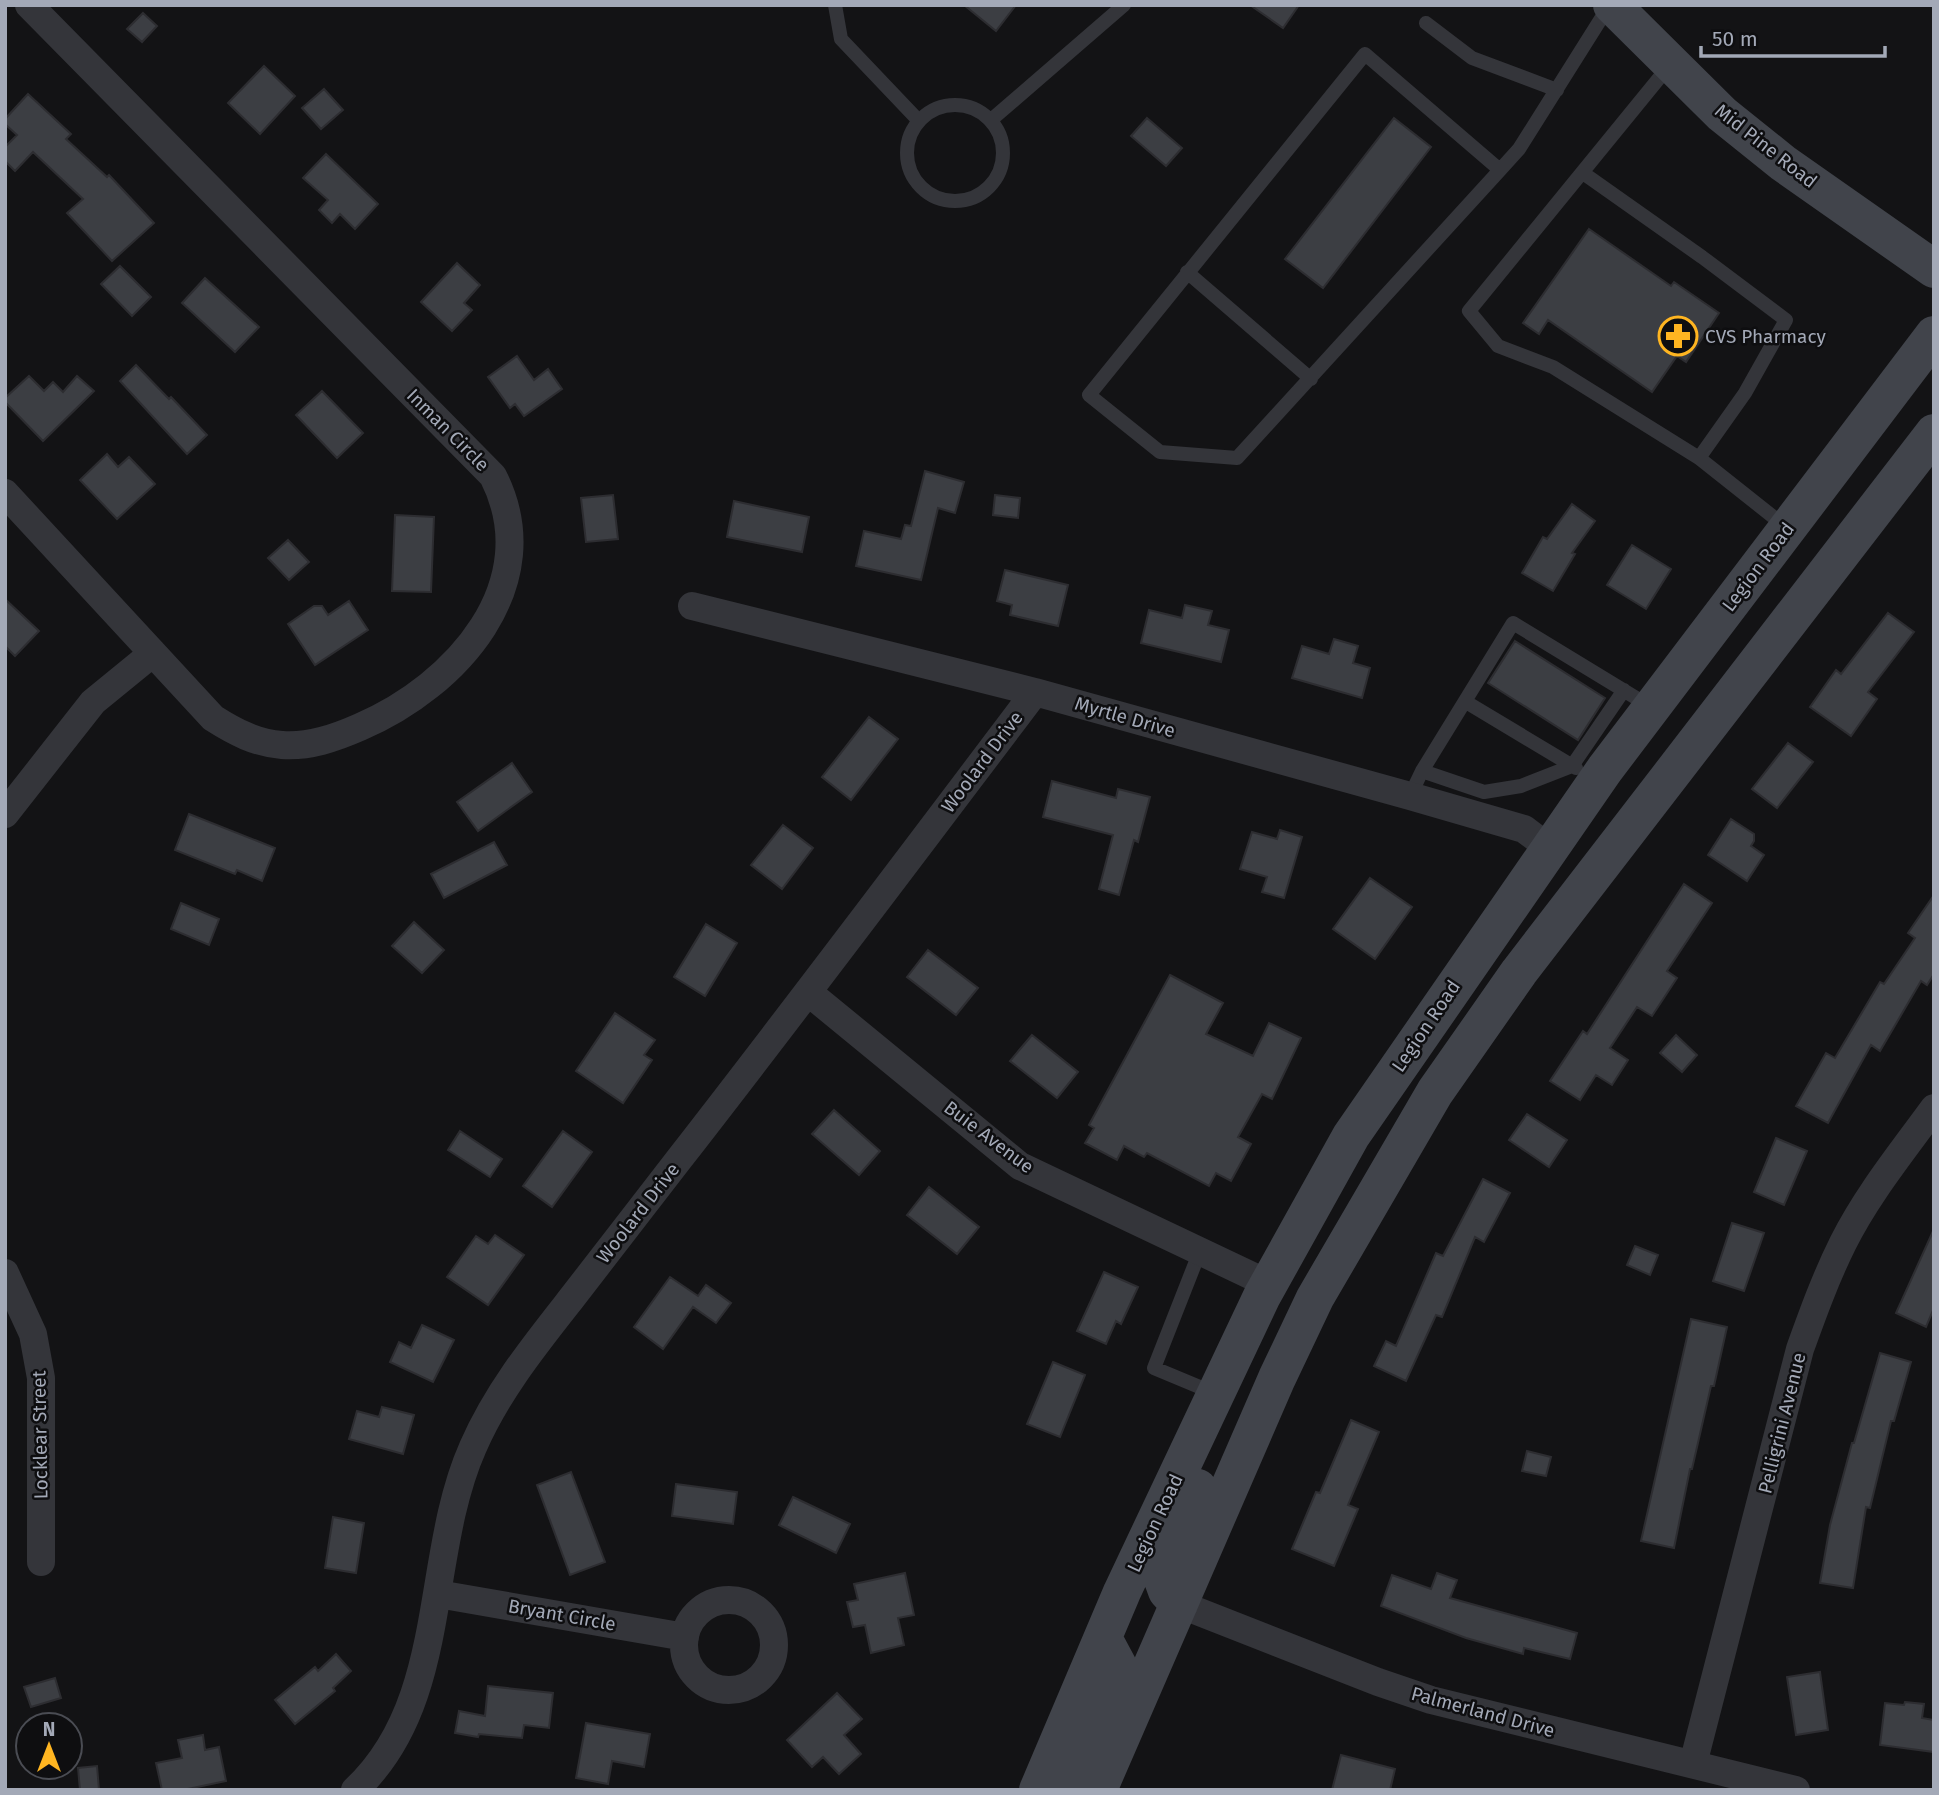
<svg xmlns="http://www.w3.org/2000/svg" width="1939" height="1795" font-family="'Fira Sans',sans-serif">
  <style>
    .building { fill: #3c3e43; stroke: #2d2d31; stroke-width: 2 }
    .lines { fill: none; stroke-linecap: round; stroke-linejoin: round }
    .service { stroke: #34353a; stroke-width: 14 }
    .minor { stroke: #34353a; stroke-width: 28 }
    .secondary { stroke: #41444b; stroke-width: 38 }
    .labels { text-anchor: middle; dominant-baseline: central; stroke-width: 5; stroke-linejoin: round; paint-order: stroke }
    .street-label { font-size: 19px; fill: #a3a9b7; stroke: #0e0e10 }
    .poi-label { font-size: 19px; fill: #a3a9b7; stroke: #0e0e10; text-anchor: start }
  </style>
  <rect width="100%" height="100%" fill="#131315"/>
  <path class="building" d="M 964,5 L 1016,5 L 996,31 Z
    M 1250,5 L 1299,5 L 1283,28 Z
    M 143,13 L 157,26 L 142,42 L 127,29 Z
    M 264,66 L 295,96 L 260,134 L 228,103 Z
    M 324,89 L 343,110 L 321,129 L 302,108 Z
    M 28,94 L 71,134 L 66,139 L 107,177 L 109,175 L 154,223 L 112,261 L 67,213 L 83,199 L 33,152 L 15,171 L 5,161 L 5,147 L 17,135 L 5,124 L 5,119 Z
    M 1147,118 L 1182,148 L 1166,166 L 1131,136 Z
    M 1394,118 L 1431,147 L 1323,288 L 1285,259 Z
    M 326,154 L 378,204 L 355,229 L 340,214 L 332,223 L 319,210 L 328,200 L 303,178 Z
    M 1589,229 L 1671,286 L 1674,282 L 1719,313 L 1686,362 L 1677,356 L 1652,392 L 1548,320 L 1539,334 L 1523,323 Z
    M 457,263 L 480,285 L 464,303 L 472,310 L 452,331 L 421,302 Z
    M 120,266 L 151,297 L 132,316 L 101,284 Z
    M 205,278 L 259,327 L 235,352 L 182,303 Z
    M 517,356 L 534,380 L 548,369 L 562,389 L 524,416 L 515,404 L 510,408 L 488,377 Z
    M 136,365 L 169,399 L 171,397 L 207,435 L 187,454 L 120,381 Z
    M 29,376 L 44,391 L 53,382 L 63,392 L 77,376 L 94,391 L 43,441 L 5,402 L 5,398 Z
    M 322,391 L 363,433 L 337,458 L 296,415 Z
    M 107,454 L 118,467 L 129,457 L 155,484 L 117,519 L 80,480 Z
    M 925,471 L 964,482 L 955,513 L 938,508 L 921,580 L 856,566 L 864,531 L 901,539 L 905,525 L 911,526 Z
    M 613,495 L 618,539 L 586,542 L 581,498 Z
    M 995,495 L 1020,498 L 1018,518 L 993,515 Z
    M 734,501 L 809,517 L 802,552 L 727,537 Z
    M 1572,504 L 1595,521 L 1572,553 L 1575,554 L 1553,591 L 1522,573 L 1543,537 L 1547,539 Z
    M 395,515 L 434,517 L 431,592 L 392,591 Z
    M 288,540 L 309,562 L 289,580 L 268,558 Z
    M 1632,545 L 1671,569 L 1646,609 L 1607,585 Z
    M 1005,570 L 1068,585 L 1058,626 L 1010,615 L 1012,605 L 997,601 Z
    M 5,599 L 39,631 L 15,656 L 5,646 Z
    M 349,601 L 368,630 L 315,665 L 288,624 L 314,606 L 322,606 L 328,615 Z
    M 1185,605 L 1212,611 L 1208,625 L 1229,630 L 1221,662 L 1141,643 L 1149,610 L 1182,618 Z
    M 1888,613 L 1914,632 L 1868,692 L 1877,699 L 1851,736 L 1810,707 L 1836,670 L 1841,674 Z
    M 1334,639 L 1358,646 L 1353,663 L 1370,668 L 1362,698 L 1292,678 L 1302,646 L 1329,654 Z
    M 1515,641 L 1605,698 L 1578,740 L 1488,683 Z
    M 869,717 L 898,739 L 851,800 L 822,777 Z
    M 1788,743 L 1813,762 L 1777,808 L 1752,789 Z
    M 512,763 L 532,792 L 478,831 L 457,802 Z
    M 1052,781 L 1116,798 L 1118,789 L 1150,797 L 1138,842 L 1134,840 L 1119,895 L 1099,889 L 1113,835 L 1043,817 Z
    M 189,814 L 275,848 L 262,881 L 237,870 L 235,874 L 175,850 Z
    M 1731,819 L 1754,834 L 1754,841 L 1751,846 L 1764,855 L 1747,881 L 1708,855 Z
    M 783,825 L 813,848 L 782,889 L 751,865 Z
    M 1280,830 L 1302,837 L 1284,898 L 1262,892 L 1267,877 L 1240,869 L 1252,832 L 1277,839 Z
    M 494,842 L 507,865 L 444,898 L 431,874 Z
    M 1370,878 L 1412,907 L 1375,959 L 1333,929 Z
    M 1684,884 L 1712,903 L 1667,971 L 1677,978 L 1652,1016 L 1637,1007 L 1610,1048 L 1628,1060 L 1612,1085 L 1596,1075 L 1580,1100 L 1550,1081 L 1583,1031 L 1587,1034 Z
    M 1934,895 L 1934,974 L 1927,985 L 1921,981 L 1880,1051 L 1871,1045 L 1828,1123 L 1796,1106 L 1826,1053 L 1835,1058 L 1880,982 L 1884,984 L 1915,938 L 1908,933 Z
    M 181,903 L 219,919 L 209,945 L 171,929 Z
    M 414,922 L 444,950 L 422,973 L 392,946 Z
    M 706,924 L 737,943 L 705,996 L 674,977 Z
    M 928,950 L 978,988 L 956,1015 L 907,977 Z
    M 1170,975 L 1223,1003 L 1206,1034 L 1253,1056 L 1269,1023 L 1301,1038 L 1272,1099 L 1262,1094 L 1238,1137 L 1251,1144 L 1231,1181 L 1216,1173 L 1209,1186 L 1147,1153 L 1144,1157 L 1124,1146 L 1117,1160 L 1085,1143 L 1094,1128 L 1089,1125 Z
    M 615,1013 L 655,1040 L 644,1055 L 652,1060 L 623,1103 L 576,1071 Z
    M 1032,1035 L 1078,1072 L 1057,1098 L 1010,1061 Z
    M 1676,1035 L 1697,1055 L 1682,1072 L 1660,1053 Z
    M 834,1110 L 880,1151 L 859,1175 L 812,1134 Z
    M 1527,1114 L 1567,1140 L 1549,1167 L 1509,1140 Z
    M 460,1131 L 502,1159 L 490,1177 L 448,1150 Z
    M 563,1131 L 592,1152 L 552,1207 L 523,1186 Z
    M 1776,1138 L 1807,1151 L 1784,1205 L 1754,1192 Z
    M 1483,1179 L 1510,1193 L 1484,1242 L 1475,1237 L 1442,1317 L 1436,1315 L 1406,1381 L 1374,1366 L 1386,1341 L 1396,1346 L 1436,1253 L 1443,1256 Z
    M 929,1187 L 979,1227 L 957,1254 L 907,1215 Z
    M 1732,1223 L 1764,1233 L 1744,1291 L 1713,1281 Z
    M 1934,1229 L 1934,1308 L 1926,1327 L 1896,1313 Z
    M 495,1235 L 524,1255 L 488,1305 L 447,1277 L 476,1236 L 488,1244 Z
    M 1635,1246 L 1658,1255 L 1650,1275 L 1627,1265 Z
    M 1104,1272 L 1138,1287 L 1121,1324 L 1116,1321 L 1106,1344 L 1077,1331 Z
    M 670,1277 L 698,1296 L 706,1285 L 731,1303 L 716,1323 L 693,1307 L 663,1349 L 634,1327 Z
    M 1691,1319 L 1727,1327 L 1714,1386 L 1711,1386 L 1692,1469 L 1690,1469 L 1674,1548 L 1641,1541 Z
    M 422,1325 L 454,1340 L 433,1382 L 390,1362 L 399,1342 L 411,1348 Z
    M 1880,1353 L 1911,1362 L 1894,1421 L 1891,1421 L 1870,1508 L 1866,1507 L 1853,1588 L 1820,1583 L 1830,1525 L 1852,1443 L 1854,1443 Z
    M 1053,1362 L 1085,1375 L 1060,1437 L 1027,1424 Z
    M 382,1407 L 414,1415 L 403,1454 L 349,1439 L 357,1411 L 379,1417 Z
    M 1351,1420 L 1379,1432 L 1348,1505 L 1358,1509 L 1334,1566 L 1292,1549 L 1316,1492 L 1320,1493 Z
    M 1527,1451 L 1551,1457 L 1546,1476 L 1522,1471 Z
    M 571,1472 L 605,1562 L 570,1575 L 537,1485 Z
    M 676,1484 L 737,1492 L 733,1524 L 672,1516 Z
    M 793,1497 L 850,1524 L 836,1553 L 779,1525 Z
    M 333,1517 L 364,1523 L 356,1573 L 325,1568 Z
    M 905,1573 L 914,1615 L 898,1618 L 904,1645 L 871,1653 L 865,1625 L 853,1627 L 847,1602 L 858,1600 L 854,1584 Z
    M 1437,1573 L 1457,1580 L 1450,1598 L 1577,1633 L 1570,1659 L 1524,1648 L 1523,1654 L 1466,1638 L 1381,1606 L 1392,1575 L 1431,1589 Z
    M 336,1654 L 351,1671 L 333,1688 L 335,1691 L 295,1724 L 275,1700 L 315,1667 L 318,1671 Z
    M 1820,1672 L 1828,1730 L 1796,1735 L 1787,1677 Z
    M 55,1678 L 61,1698 L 31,1707 L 24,1687 Z
    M 488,1686 L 553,1693 L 549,1728 L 524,1725 L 522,1738 L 479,1734 L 478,1737 L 455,1733 L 459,1711 L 485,1716 Z
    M 837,1693 L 862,1719 L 844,1735 L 861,1754 L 839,1774 L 823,1757 L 812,1767 L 787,1740 Z
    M 1905,1702 L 1924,1704 L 1922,1718 L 1934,1720 L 1934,1752 L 1880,1745 L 1885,1703 L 1904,1705 Z
    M 586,1723 L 650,1734 L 644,1767 L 612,1761 L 608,1784 L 576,1778 Z
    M 203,1735 L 205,1750 L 219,1747 L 226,1781 L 183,1790 L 162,1790 L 156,1763 L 182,1758 L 178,1740 Z
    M 1341,1755 L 1395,1769 L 1390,1790 L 1332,1790 Z
    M 97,1766 L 99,1790 L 80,1790 L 78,1768 Z"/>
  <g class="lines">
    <path class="service" d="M 835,5 L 841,39 L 919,121
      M 1426,23 L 1472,58 L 1557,90
      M 1669,66 L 1469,311 L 1498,346 L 1553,367 L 1699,458 L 1786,527
      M907 153a48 48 0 1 1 96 0a48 48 0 1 1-96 0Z
      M 991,120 L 1124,5
      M 1500,170 L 1365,54 L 1089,395 L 1160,452 L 1237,458 L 1500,170 L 1519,149 L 1609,6
      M 1583,173 L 1702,257 L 1786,320 L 1745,393 L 1699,458
      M 1187,272 L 1311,379
      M 1466,702 L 1576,768
      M 1422,771 L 1513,623 L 1651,707
      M 1410,796 L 1422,771 L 1484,792 L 1521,786 L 1572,766 L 1624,690
      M 1200,1251 L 1154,1368 L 1214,1393"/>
    <path class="minor" d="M 5,493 L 213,718 C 235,732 256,743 282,745 C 309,747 335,738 360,727 C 456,686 548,584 493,476 L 29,5
      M 692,606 L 1035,692 L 1410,796 L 1524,829 L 1549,848
      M 5,814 L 93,702 L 153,653
      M 808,992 L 1020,1166 L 1269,1284
      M 5,1273 L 33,1334 L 41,1378 L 41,1562
      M 438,1594 L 685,1637
      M684 1645a45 45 0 1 1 90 0a45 45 0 1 1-90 0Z
      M 1179,1604 L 1378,1682 L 1431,1700 L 1796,1790
      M 1693,1764 L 1800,1349 C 1813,1313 1826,1277 1843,1243 C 1867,1195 1902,1152 1934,1108
      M 355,1790 C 450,1701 424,1557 473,1447 C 497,1392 534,1346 571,1299 C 607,1252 644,1205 680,1158 C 800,1004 917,848 1035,692"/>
    <path class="secondary" d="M 1612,5 L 1722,114 L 1783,163 L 1934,269
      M 1179,1604 L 1167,1591 L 1163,1580 L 1198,1488
      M 1038,1790 L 1122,1592 L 1262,1296 L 1351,1136 L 1605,769 L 1934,335
      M 1069,1790 L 1118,1666 L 1103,1638
      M 1098,1790 L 1277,1378 L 1315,1298 L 1435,1092 L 1519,972 L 1934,433"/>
  </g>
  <defs>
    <symbol id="pharmacy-ring" viewBox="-11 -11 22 22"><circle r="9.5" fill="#0e0e10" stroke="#ffb521" stroke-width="1.5"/><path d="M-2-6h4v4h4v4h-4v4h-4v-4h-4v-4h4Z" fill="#ffb521"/></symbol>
  </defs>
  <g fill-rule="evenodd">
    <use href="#pharmacy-ring" x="1656" y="314" width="44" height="44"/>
  </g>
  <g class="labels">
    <g class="street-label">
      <text transform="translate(1766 146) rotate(38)">Mid Pine Road</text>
      <text transform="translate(448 430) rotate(45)">Inman Circle</text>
      <text transform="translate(1758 567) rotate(-53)">Legion Road</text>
      <text transform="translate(1125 717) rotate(16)">Myrtle Drive</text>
      <text transform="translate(982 762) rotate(-53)">Woolard Drive</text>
      <text transform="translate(1426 1026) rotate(-56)">Legion Road</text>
      <text transform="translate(989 1137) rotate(37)">Buie Avenue</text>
      <text transform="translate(638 1213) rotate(-52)">Woolard Drive</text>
      <text transform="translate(1782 1423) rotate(-76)">Pelligrini Avenue</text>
      <text transform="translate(40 1435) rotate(-91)">Locklear Street</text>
      <text transform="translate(1155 1523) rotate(-65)">Legion Road</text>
      <text transform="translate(562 1615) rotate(10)">Bryant Circle</text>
      <text transform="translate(1483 1712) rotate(15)">Palmerland Drive</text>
    </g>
    <g class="poi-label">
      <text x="1705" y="336">CVS Pharmacy</text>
    </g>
  </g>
  <rect width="1939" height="1795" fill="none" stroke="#a3a9b7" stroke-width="14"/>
  <g transform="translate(49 1746)"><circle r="33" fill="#0e0e10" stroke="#4a4c53" stroke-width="2"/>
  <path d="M0-5L12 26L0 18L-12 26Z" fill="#ffb521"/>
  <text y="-10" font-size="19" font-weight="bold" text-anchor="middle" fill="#a3a9b7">N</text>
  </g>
  <path d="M1701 46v10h184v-10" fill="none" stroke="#a3a9b7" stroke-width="3.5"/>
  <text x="1712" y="46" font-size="21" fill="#a3a9b7" stroke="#0e0e10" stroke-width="5" paint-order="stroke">50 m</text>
</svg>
